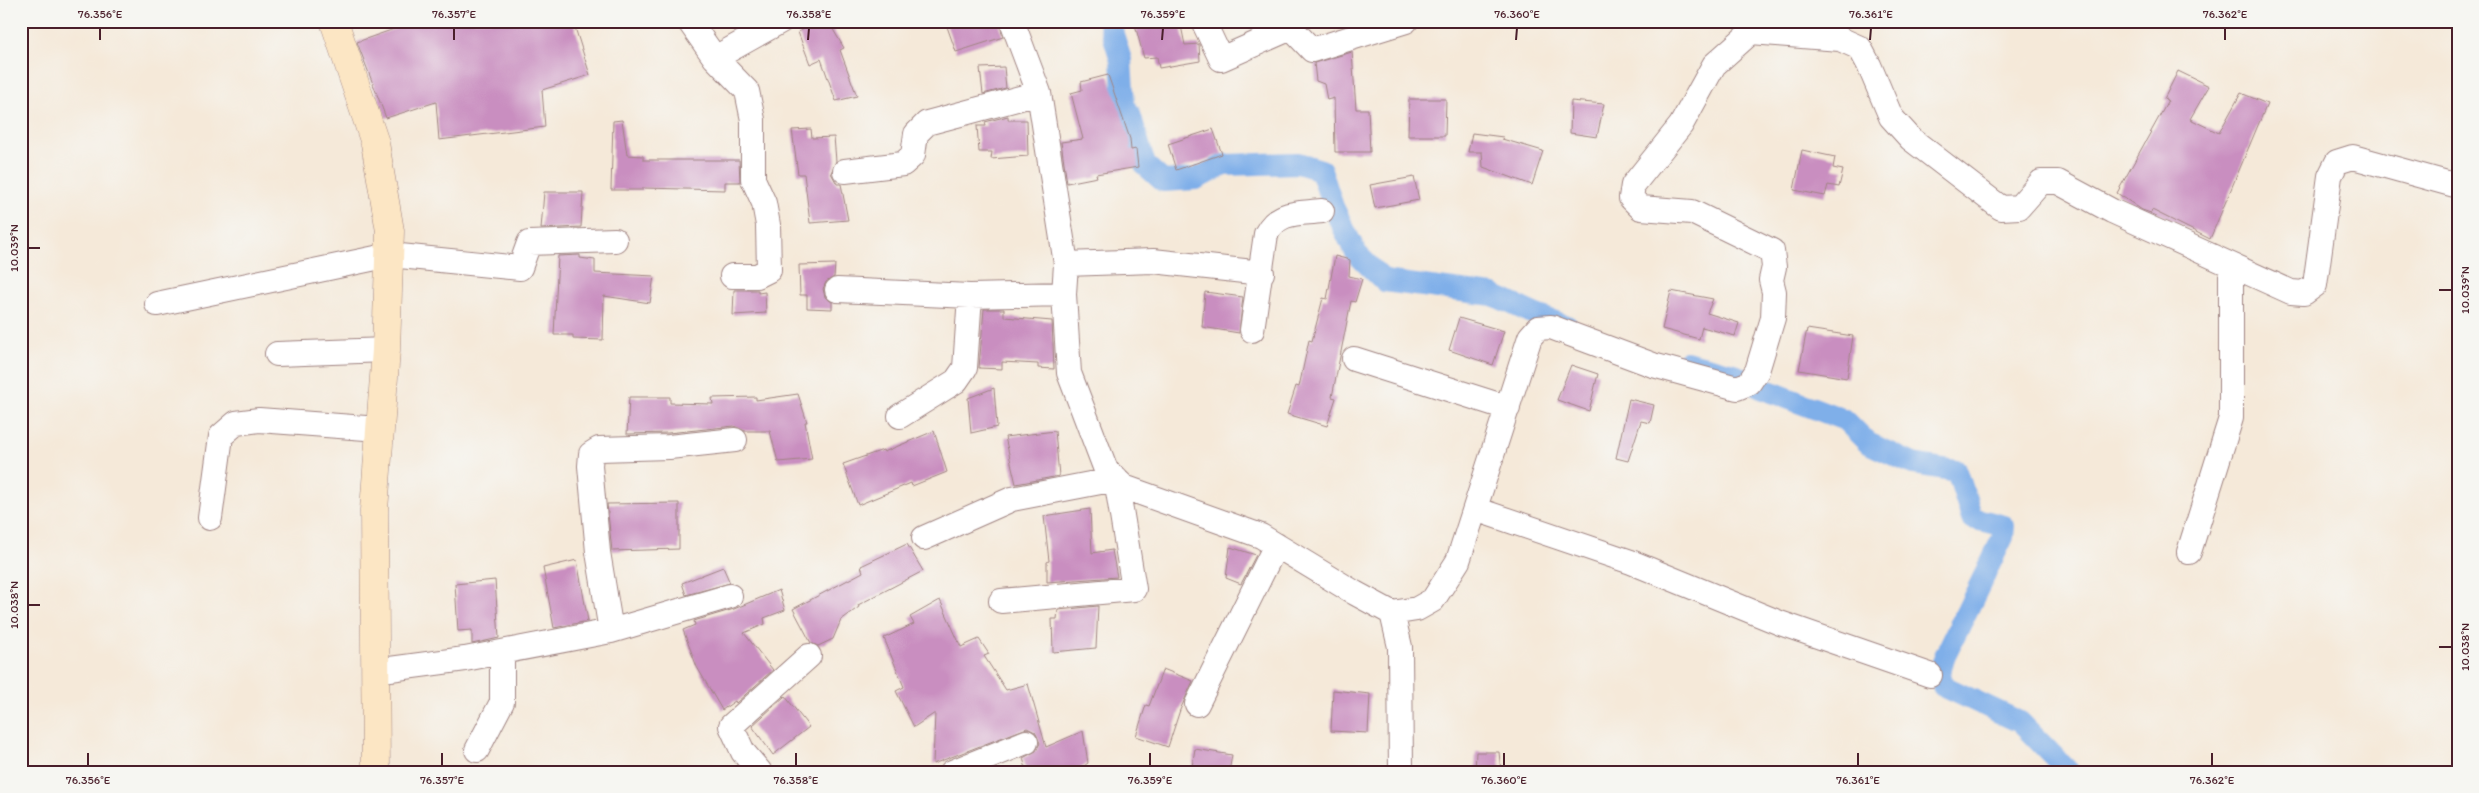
<svg xmlns="http://www.w3.org/2000/svg" width="2479" height="793" font-family="Itim,sans-serif">
  <style>
    .lines { fill: none; stroke-linecap: round; stroke-linejoin: round }
    .canal { stroke: #7fafe9; stroke-width: 22 }
    .building { fill: #c98ec0 }
    .street-casing { stroke: #a08482; stroke-width: 26 }
    .secondary-casing { stroke: #a08482; stroke-width: 29 }
    .street { stroke: #fff; stroke-width: 24 }
    .secondary { stroke: #fce6c4; stroke-width: 28 }
    .ticks { fill: none; stroke: #4a1f2b; stroke-width: 2 }
    .neatline { fill: none; stroke: #4a1f2b; stroke-width: 2 }
    .ticks-label { font-size: 12px; text-anchor: middle; fill: #4a1f2b }
  </style>
  <rect width="100%" height="100%" fill="#f6f6f2"/>
  <filter id="ink" filterUnits="userSpaceOnUse"><feTurbulence type="fractalNoise" baseFrequency=".02" numOctaves="2"/><feDisplacementMap in="SourceGraphic" scale="10" xChannelSelector="R" yChannelSelector="G"/><feConvolveMatrix kernelMatrix="1 2 1 2 8 2 1 2 1" color-interpolation-filters="sRGB"/></filter>
  <filter id="wash" filterUnits="userSpaceOnUse"><feTurbulence type="fractalNoise" baseFrequency=".0096" numOctaves="4" result="noise"/><feDisplacementMap in="SourceGraphic" scale="20" xChannelSelector="R" yChannelSelector="G"/><feGaussianBlur stdDeviation="1.12" result="paint"/><feColorMatrix in="noise" values="0 0 0 0 0 0 0 0 0 0 0 0 0 0 0 0 0 1.4 0 .05"/><feComposite in="paint" operator="in"/></filter>
  <g filter="url(#wash)">
    <rect width="100%" height="100%" fill="#f5e9d9"/>
    <g class="lines">
      <path class="canal" d="M 1109,21 L 1121,60 L 1124,105 L 1130,114 L 1145,165 L 1163,181 L 1196,179 L 1224,165 L 1298,163 L 1321,170 L 1333,207 L 1356,253 L 1384,281 L 1493,295 L 1534,314 L 1567,326
        M 1686,362 L 1733,374 L 1761,388 L 1845,420 L 1868,443 L 1913,464 L 1957,471 L 1972,518 L 2004,526 L 2003,537 L 1945,656 L 1939,673 L 1943,686 L 2020,722 L 2069,772"/>
    </g>
    <g id="blocks">
      <path class="building" d="M 417,21 L 573,21 L 590,75 L 542,90 L 545,127 L 439,140 L 436,102 L 386,118 L 357,42 Z
        M 821,21 L 828,21 L 844,48 L 840,50 L 857,96 L 836,101 L 821,59 L 810,64 L 798,32 Z
        M 945,21 L 999,21 L 1003,37 L 956,52 Z
        M 1134,21 L 1180,21 L 1185,45 L 1199,44 L 1200,61 L 1159,68 L 1157,57 L 1144,58 Z
        M 1352,52 L 1356,109 L 1368,109 L 1370,152 L 1335,152 L 1334,98 L 1327,100 L 1324,84 L 1316,81 L 1314,63 Z
        M 1004,67 L 1006,88 L 983,94 L 980,68 Z
        M 2178,71 L 2209,86 L 2190,119 L 2219,133 L 2241,93 L 2267,104 L 2210,239 L 2152,210 L 2151,213 L 2142,210 L 2117,193 L 2168,101 L 2164,99 Z
        M 1108,75 L 1130,139 L 1131,150 L 1136,149 L 1138,167 L 1096,174 L 1097,177 L 1067,183 L 1061,142 L 1083,139 L 1071,93 L 1082,90 L 1081,82 Z
        M 1409,99 L 1446,99 L 1445,136 L 1408,136 Z
        M 1571,101 L 1604,104 L 1597,137 L 1570,133 Z
        M 1008,116 L 1008,120 L 1027,120 L 1028,156 L 991,159 L 992,152 L 979,152 L 977,126 L 986,126 L 985,122 Z
        M 622,120 L 627,155 L 643,156 L 643,160 L 739,160 L 740,182 L 725,182 L 725,190 L 643,188 L 643,190 L 611,190 L 613,121 Z
        M 811,129 L 812,138 L 834,137 L 836,161 L 831,173 L 837,184 L 841,184 L 848,220 L 810,223 L 804,174 L 798,174 L 792,130 Z
        M 1213,129 L 1222,154 L 1176,170 L 1168,144 Z
        M 1472,133 L 1503,137 L 1502,139 L 1543,151 L 1532,185 L 1483,167 L 1482,152 L 1468,152 Z
        M 1802,150 L 1835,157 L 1833,168 L 1843,170 L 1839,187 L 1828,185 L 1825,196 L 1794,190 Z
        M 1414,177 L 1419,200 L 1375,208 L 1370,185 Z
        M 544,192 L 583,192 L 581,227 L 541,229 Z
        M 580,255 L 580,258 L 595,260 L 595,273 L 654,276 L 650,303 L 604,296 L 603,340 L 573,339 L 573,335 L 554,335 L 558,256 Z
        M 1335,256 L 1350,260 L 1349,276 L 1362,279 L 1355,302 L 1351,301 L 1332,397 L 1336,398 L 1327,426 L 1287,414 L 1296,386 L 1299,387 L 1309,340 L 1312,341 L 1323,298 L 1327,299 Z
        M 835,264 L 834,277 L 826,282 L 823,289 L 825,297 L 832,302 L 832,309 L 807,308 L 807,295 L 800,295 L 799,265 Z
        M 734,290 L 758,290 L 758,293 L 765,292 L 766,313 L 733,315 Z
        M 1671,291 L 1713,299 L 1707,313 L 1739,323 L 1735,336 L 1702,327 L 1699,339 L 1662,329 Z
        M 1205,292 L 1243,297 L 1239,333 L 1202,327 Z
        M 984,309 L 1004,309 L 1004,317 L 1052,321 L 1054,369 L 1038,368 L 1038,364 L 1002,362 L 1002,369 L 979,368 Z
        M 1459,318 L 1504,331 L 1493,365 L 1449,350 Z
        M 1807,329 L 1853,336 L 1847,378 L 1799,370 Z
        M 1571,365 L 1598,374 L 1589,411 L 1557,400 Z
        M 994,388 L 997,427 L 971,433 L 968,398 Z
        M 798,394 L 807,422 L 805,422 L 812,459 L 778,462 L 770,431 L 745,431 L 734,426 L 668,433 L 627,434 L 629,397 L 670,397 L 670,403 L 713,404 L 712,398 L 756,397 L 756,400 Z
        M 1629,399 L 1654,405 L 1650,423 L 1641,421 L 1628,461 L 1616,458 Z
        M 934,431 L 947,472 L 912,486 L 911,483 L 858,505 L 843,464 L 883,450 L 884,452 Z
        M 1055,431 L 1059,476 L 1016,484 L 1005,437 Z
        M 679,503 L 679,549 L 612,551 L 607,504 Z
        M 1090,509 L 1092,553 L 1112,550 L 1117,577 L 1047,582 L 1047,562 L 1049,561 L 1044,516 Z
        M 907,544 L 923,571 L 858,605 L 859,607 L 841,620 L 833,639 L 818,646 L 811,643 L 793,609 L 863,572 L 861,566 Z
        M 1230,547 L 1256,555 L 1241,584 L 1226,578 Z
        M 577,560 L 588,621 L 554,628 L 543,568 Z
        M 723,567 L 730,583 L 686,595 L 682,583 Z
        M 495,580 L 499,638 L 472,644 L 472,630 L 458,631 L 455,584 Z
        M 779,590 L 785,610 L 764,618 L 765,624 L 744,633 L 773,670 L 736,703 L 735,701 L 722,710 L 697,667 L 683,630 L 695,625 L 694,621 L 734,609 Z
        M 940,600 L 961,647 L 979,639 L 989,654 L 984,656 L 1006,690 L 1028,684 L 1046,747 L 1083,731 L 1088,763 L 1076,772 L 1027,772 L 1023,758 L 1036,751 L 1040,743 L 1035,732 L 1027,728 L 933,764 L 935,713 L 914,727 L 896,691 L 904,687 L 884,638 L 914,624 L 910,617 Z
        M 1098,606 L 1096,648 L 1053,652 L 1052,619 L 1057,619 L 1058,610 Z
        M 1163,669 L 1193,681 L 1180,710 L 1168,747 L 1136,736 L 1146,705 L 1149,706 Z
        M 1333,690 L 1370,694 L 1368,733 L 1331,731 Z
        M 785,696 L 809,727 L 773,755 L 752,726 Z
        M 1195,749 L 1232,755 L 1229,772 L 1191,772 Z
        M 1476,752 L 1499,752 L 1501,772 L 1475,772 Z"/>
    </g>
  </g>
  <g filter="url(#ink)">
    <use href="#blocks" fill-opacity="0" stroke="#a08482" stroke-width="1"/>
    <g class="lines">
      <defs>
        <path id="street" d="M 689,21 L 715,58 L 747,91 L 753,120 L 753,179 L 764,203 L 768,225 L 769,270 L 757,276 L 732,276
          M 1012,21 L 1039,93 L 1066,264 L 1064,294 L 1069,373 L 1106,470 L 1124,487 L 1261,536 L 1355,593 L 1392,613 L 1417,609 L 1433,600 L 1458,561 L 1530,337 L 1538,328 L 1551,327 L 1653,365 L 1737,388 L 1749,383 L 1757,371 L 1773,318 L 1774,292 L 1771,280 L 1774,267 L 1772,251 L 1692,212 L 1641,208 L 1631,198 L 1633,185 L 1681,125 L 1714,65 L 1751,32 L 1840,39 L 1860,48 L 1869,65 L 1891,117 L 1911,139 L 2001,208 L 2019,207 L 2041,182 L 2058,182 L 2112,211 L 2291,292 L 2304,293 L 2315,285 L 2330,176 L 2337,162 L 2353,157 L 2458,186
          M 1203,21 L 1221,59 L 1291,28 L 1312,50 L 1406,21
          M 715,58 L 781,21
          M 845,171 L 903,164 L 913,155 L 916,134 L 927,123 L 1039,93
          M 1066,264 L 1153,261 L 1262,273
          M 837,290 L 970,296 L 1064,294
          M 157,304 L 390,255 L 520,268 L 529,243 L 615,240
          M 1252,330 L 1266,234 C 1279,210 1298,214 1322,211
          M 277,354 L 386,350
          M 1354,359 L 1508,408
          M 900,416 L 956,381 L 965,368 L 970,296
          M 1475,509 L 1631,562 L 1780,623 L 1930,675
          M 210,518 L 221,436 L 236,423 L 259,420 L 379,429
          M 924,538 L 1012,499 L 1116,479 L 1134,589 L 1001,601
          M 2189,552 L 2231,418 L 2231,265
          M 1392,613 L 1400,647 L 1401,772
          M 611,631 L 598,552 L 590,466 L 591,454 L 599,449 L 669,447 L 735,440
          M 375,671 L 465,659 L 611,631 L 730,596
          M 1197,704 L 1276,545
          M 477,750 L 502,702 L 502,652
          M 760,772 L 743,752 L 731,726 L 809,656
          M 952,772 L 1026,742"/>
        <path id="secondary" d="M 334,21 L 375,143 L 390,231 L 386,350 L 374,510 L 376,772"/>
      </defs>
      <use href="#street" class="street-casing"/>
      <use href="#secondary" class="secondary-casing"/>
      <use href="#street" class="street"/>
      <use href="#secondary" class="secondary"/>
    </g>
  </g>
  <path class="ticks" d="M 100,40 L 100,28M 454,40 L 454,28M 808,40 L 809,28M 1162,40 L 1163,28M 1516,40 L 1517,28M 1870,40 L 1871,28M 2225,40 L 2225,28M 28,248 L 40,248M 2439,290 L 2452,290M 28,605 L 40,605M 2439,647 L 2452,647M 88,766 L 88,753M 442,766 L 442,753M 796,766 L 796,753M 1150,766 L 1150,753M 1504,766 L 1504,753M 1858,766 L 1858,753M 2212,766 L 2212,753"/>
  <rect width="2479" height="793" fill="none" stroke="#f6f6f2" stroke-width="55"/>
  <rect x="28" y="28" width="2424" height="738" class="neatline"/>
  <g class="ticks-label">
    <text x="100" y="18">76.356°E</text>
    <text x="454" y="18">76.357°E</text>
    <text x="809" y="18">76.358°E</text>
    <text x="1163" y="18">76.359°E</text>
    <text x="1517" y="18">76.360°E</text>
    <text x="1871" y="18">76.361°E</text>
    <text x="2225" y="18">76.362°E</text>
    <text transform="translate(14 248) rotate(-90)" y="4">10.039°N</text>
    <text transform="translate(2465 290) rotate(-90)" y="4">10.039°N</text>
    <text transform="translate(14 605) rotate(-90)" y="4">10.038°N</text>
    <text transform="translate(2465 647) rotate(-90)" y="4">10.038°N</text>
    <text x="88" y="784">76.356°E</text>
    <text x="442" y="784">76.357°E</text>
    <text x="796" y="784">76.358°E</text>
    <text x="1150" y="784">76.359°E</text>
    <text x="1504" y="784">76.360°E</text>
    <text x="1858" y="784">76.361°E</text>
    <text x="2212" y="784">76.362°E</text>
  </g>
</svg>
